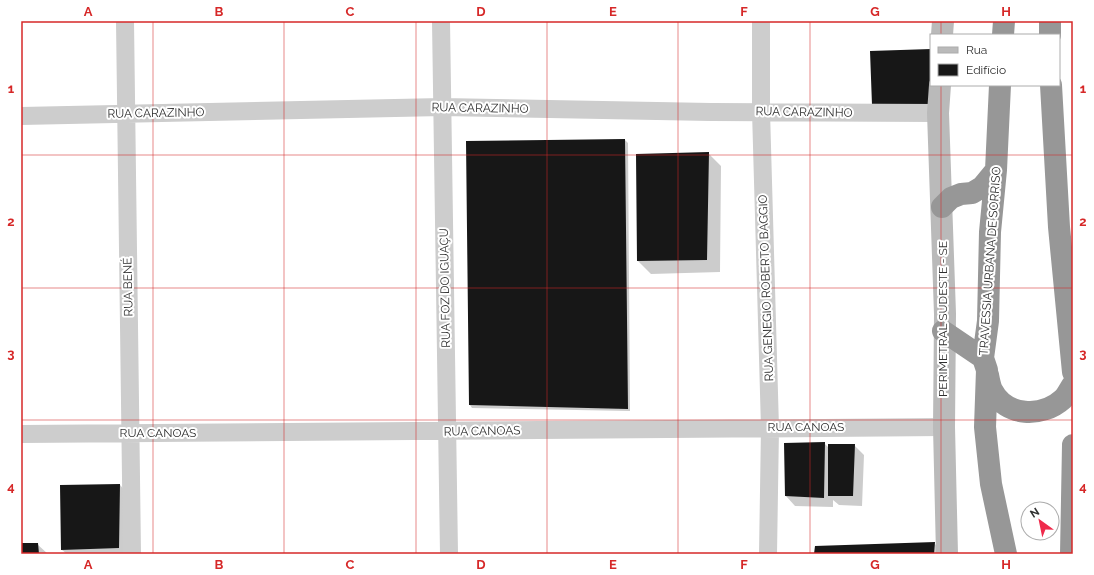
<svg xmlns="http://www.w3.org/2000/svg" width="1094" height="575" font-family="Raleway,sans-serif">
  <style>
    .shadow { fill: #0003 }
    .building { fill: #171717 }
    .lines { fill: none; stroke-linecap: round; stroke-linejoin: round }
    .street { stroke: #cdcdcd; stroke-width: 18 }
    .secondary { stroke: #bababa; stroke-width: 22 }
    .highway { stroke: #979797; stroke-width: 22 }
    .grid { fill: none; stroke: #d62828; stroke-width: 1; stroke-opacity: 0.55 }
    .labels { text-anchor: middle; dominant-baseline: central; stroke-width: 4; stroke-linejoin: round; paint-order: stroke }
    .street-label { font-size: 12px; fill: #303030; stroke: #fff }
    .neatline { fill: none; stroke: #d62828; stroke-width: 1.5 }
    .grid-label { font-size: 13px; text-anchor: middle; font-weight: bold; fill: #d62828 }
  </style>
  <rect width="100%" height="100%" fill="#fff"/>
  <path class="shadow" d="M 625,140 L 628,143 L 630,411 L 472,408 L 470,405 Z
    M 708,153 L 721,166 L 720,272 L 651,274 L 638,261 L 637,155 Z
    M 824,443 L 829,448 L 854,445 L 864,455 L 862,506 L 839,505 L 833,500 L 833,507 L 795,506 L 786,496 Z
    M 120,485 L 132,498 L 131,554 L 67,554 L 62,550 Z
    M 934,543 L 945,554 L 815,554 Z
    M 21,544 L 37,544 L 48,554 L 21,554 Z"/>
  <path class="building" d="M 931,49 L 932,105 L 872,105 L 870,51 Z
    M 625,139 L 628,409 L 469,405 L 466,141 Z
    M 709,152 L 707,260 L 637,261 L 636,154 Z
    M 825,442 L 824,498 L 785,496 L 784,443 Z
    M 828,444 L 855,444 L 853,496 L 828,496 Z
    M 120,484 L 119,548 L 61,550 L 60,485 Z
    M 935,542 L 934,554 L 814,554 L 815,546 Z
    M 21,543 L 38,543 L 39,554 L 21,554 Z"/>
  <g class="lines">
    <path class="street" d="M 125,21 L 132,554
      M 441,21 L 449,554
      M 761,21 L 761,111 L 770,428 L 768,554
      M 21,116 L 442,107 L 711,112 L 938,113
      M 21,434 L 944,427"/>
    <path class="secondary" d="M 942,35 L 943,21
      M 940,85 L 938,113 L 945,314 L 944,427 L 947,554"/>
    <path class="highway" d="M 1050,21 L 1050,35
      M 1003,35 L 1004,21
      M 1000,85 L 996,170 L 990,232 L 988,321 L 983,358 L 987,370 L 985,427 L 991,484 L 1006,554
      M 1051,85 L 1059,227 L 1073,372
      M 942,207 L 951,198 L 961,194 L 972,193 L 982,187 L 996,170
      M 943,331 L 983,358
      M 988,375 C 989,380 990,386 992,390 C 1006,417 1042,418 1063,399 C 1067,395 1070,388 1073,384
      M 1071,554 L 1073,445"/>
  </g>
  <path class="grid" d="M 153,21 L 153,554M 284,21 L 284,554M 416,21 L 416,554M 547,21 L 547,554M 678,21 L 678,554M 810,21 L 810,554M 941,21 L 941,35M 941,85 L 941,554M 21,155 L 1073,155M 21,288 L 1073,288M 21,420 L 1073,420"/>
  <g class="labels">
    <g class="street-label">
      <text transform="translate(480 108) rotate(1)">RUA CARAZINHO</text>
      <text transform="translate(804 112) rotate(1)">RUA CARAZINHO</text>
      <text transform="translate(156 113) rotate(-1)">RUA CARAZINHO</text>
      <text transform="translate(990 261) rotate(-86)">TRAVESSIA URBANA DE SORRISO</text>
      <text transform="translate(128 287) rotate(-91)">RUA BENÉ</text>
      <text transform="translate(445 288) rotate(-91)">RUA FOZ DO IGUAÇU</text>
      <text transform="translate(766 288) rotate(-92)">RUA GENEGIO ROBERTO BAGGIO</text>
      <text transform="translate(943 319) rotate(-90)">PERIMETRAL SUDESTE - SE</text>
      <text x="806" y="427">RUA CANOAS</text>
      <text transform="translate(482 431) rotate(-1)">RUA CANOAS</text>
      <text x="158" y="433">RUA CANOAS</text>
    </g>
  </g>
  <rect width="1094" height="575" fill="none" stroke="#ffffff" stroke-width="44"/>
  <rect x="930" y="34" width="130" height="52" fill="#ffffff" stroke="#acacac"/>
  <rect x="938" y="47" width="20" height="6" fill="#bababa" stroke="#acacac"/>
  <text x="966" y="54" font-size="12" fill="#303030">Rua</text>
  <rect x="938" y="64" width="20" height="12" fill="#171717" stroke="#acacac"/>
  <text x="966" y="74" font-size="12" fill="#303030">Edifício</text>
  <g transform="translate(1040 521) rotate(327)"><circle r="19" fill="#ffffff" stroke="#acacac"/>
  <path d="M0-3L7 15L0 10L-7 15Z" fill="#ef2a4b"/>
  <text y="-6" font-size="11" font-weight="bold" text-anchor="middle" fill="#303030">N</text>
  </g>
  <rect x="22" y="22" width="1050" height="531" class="neatline"/>
  <g class="grid-label">
    <text x="88" y="16">A</text>
    <text x="219" y="16">B</text>
    <text x="350" y="16">C</text>
    <text x="481" y="16">D</text>
    <text x="613" y="16">E</text>
    <text x="744" y="16">F</text>
    <text x="875" y="16">G</text>
    <text x="1006" y="16">H</text>
    <text x="11" y="93">1</text>
    <text x="1083" y="93">1</text>
    <text x="11" y="226">2</text>
    <text x="1083" y="226">2</text>
    <text x="11" y="358">3</text>
    <text x="1083" y="358">3</text>
    <text x="11" y="491">4</text>
    <text x="1083" y="491">4</text>
    <text x="88" y="569">A</text>
    <text x="219" y="569">B</text>
    <text x="350" y="569">C</text>
    <text x="481" y="569">D</text>
    <text x="613" y="569">E</text>
    <text x="744" y="569">F</text>
    <text x="875" y="569">G</text>
    <text x="1006" y="569">H</text>
  </g>
</svg>
